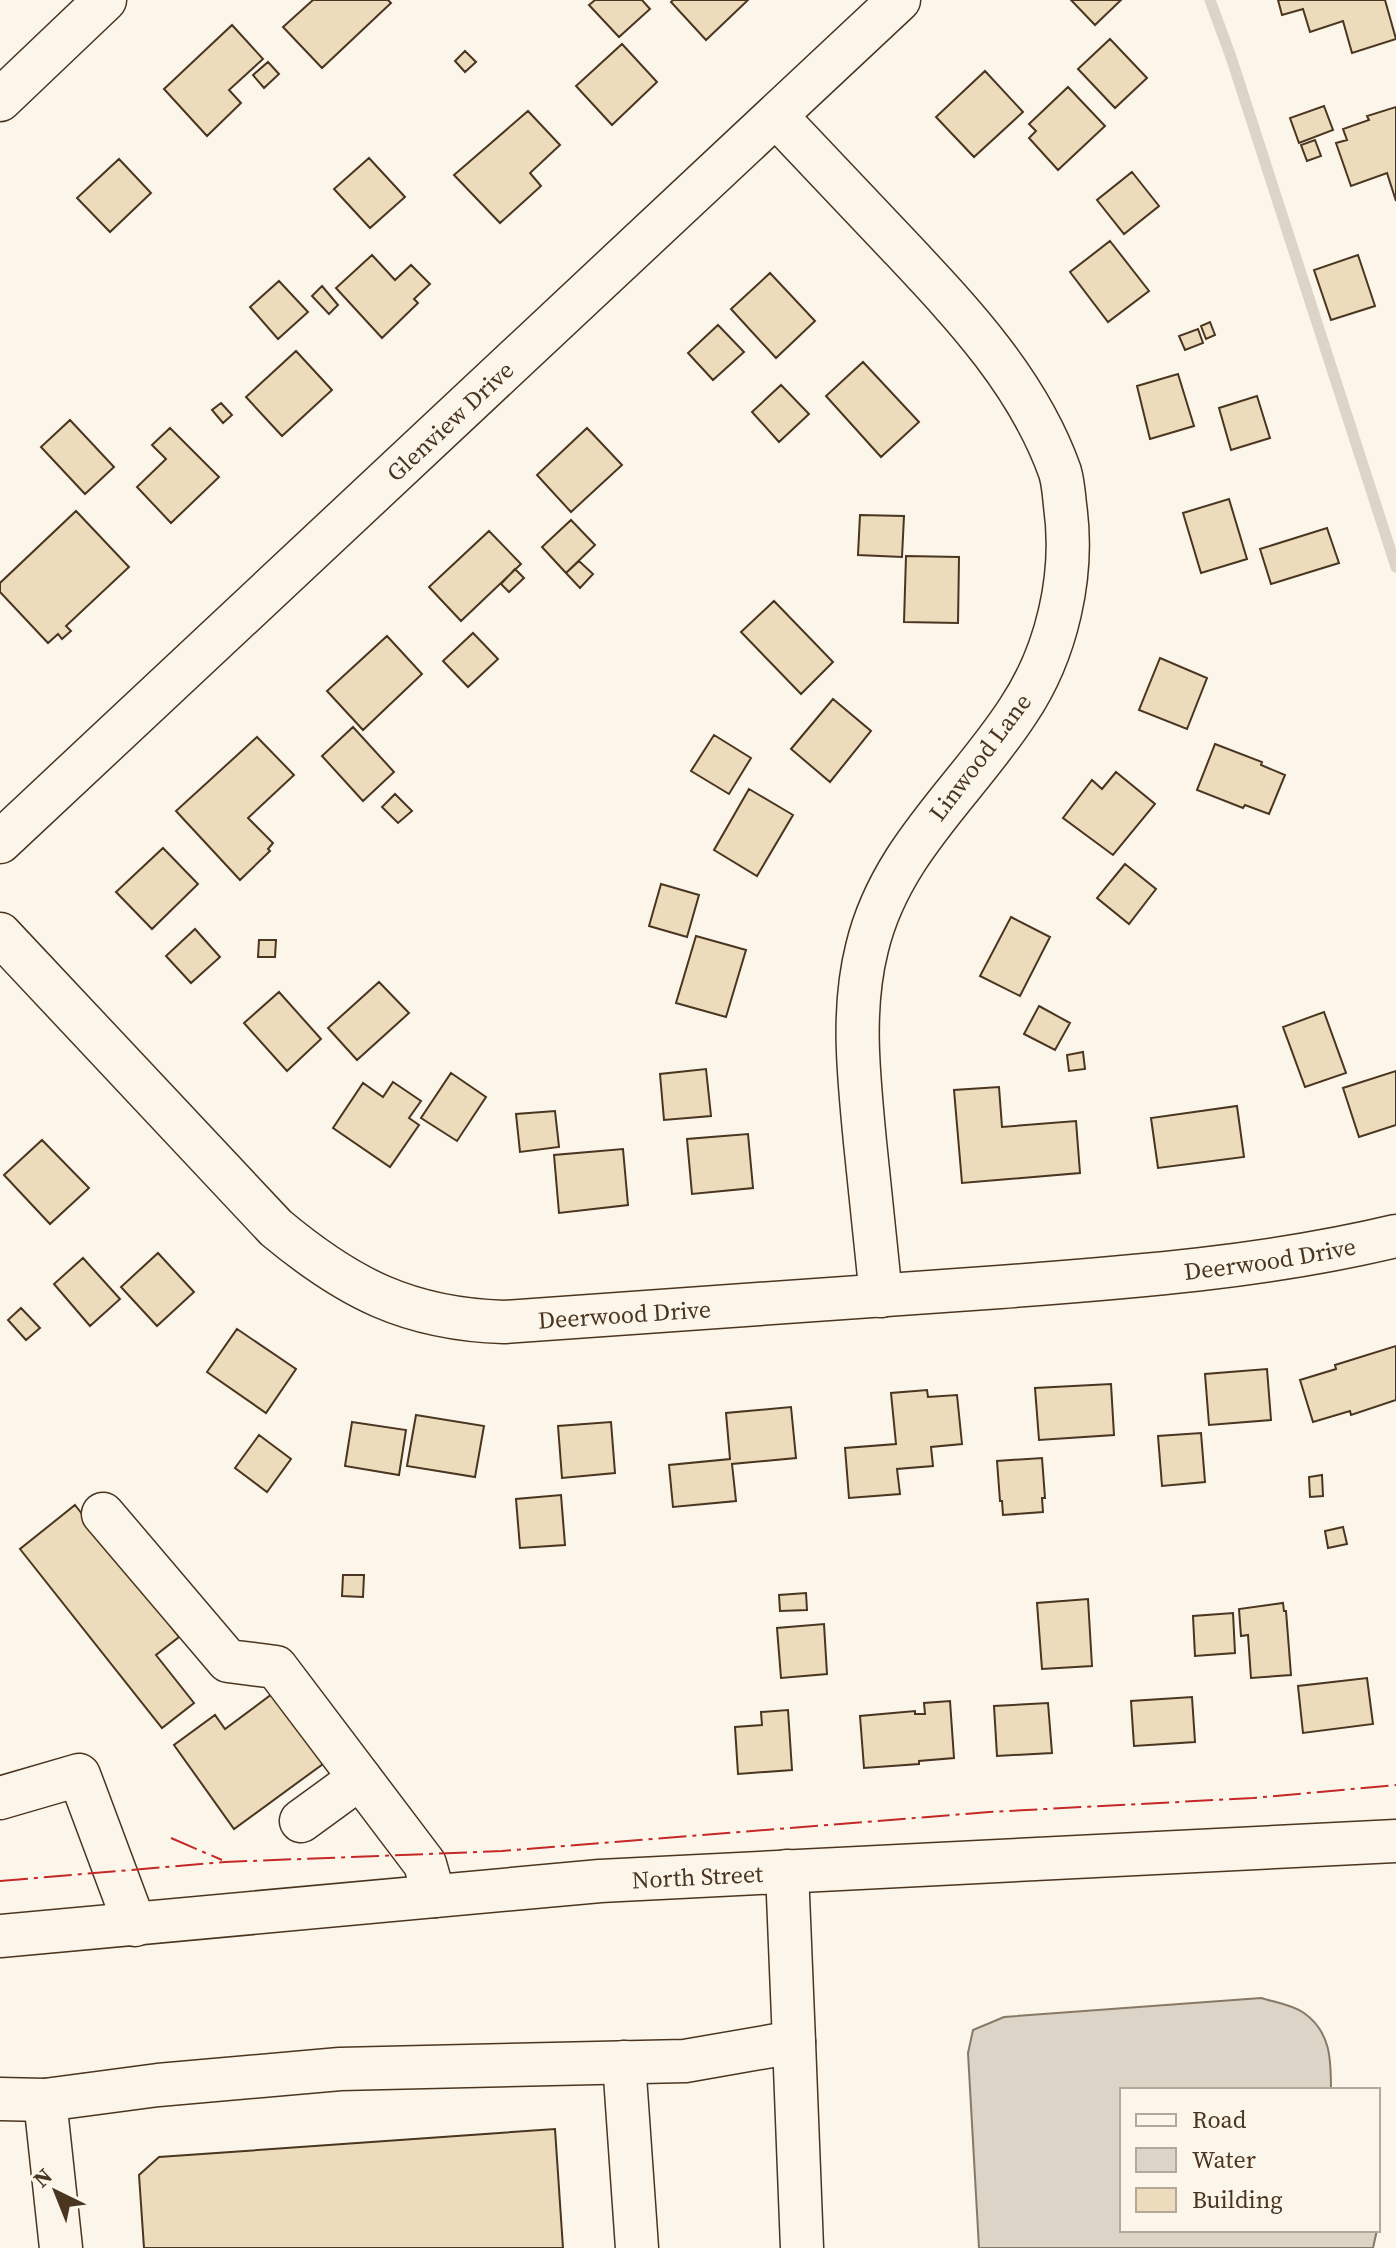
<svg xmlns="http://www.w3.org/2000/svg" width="1396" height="2248" font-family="'Source Serif 4',serif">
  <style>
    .water { fill: #dcd4c6; stroke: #887966; stroke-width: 2 }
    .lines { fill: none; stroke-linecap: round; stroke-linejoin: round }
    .stream { stroke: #dcd4c6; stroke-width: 11 }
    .building { fill: #ecdcbc; stroke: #4a3520; stroke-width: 2 }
    .minor-casing { stroke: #4a3520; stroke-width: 45 }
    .minor { stroke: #fbf6e9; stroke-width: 42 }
    .power { stroke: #c62828; stroke-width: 2; stroke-dasharray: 28 6 4 6; stroke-linecap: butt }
    .labels { text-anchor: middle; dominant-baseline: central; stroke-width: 6; stroke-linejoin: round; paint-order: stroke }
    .street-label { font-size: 24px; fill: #4a3520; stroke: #fbf6e9 }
  </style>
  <rect width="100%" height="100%" fill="#fbf6e9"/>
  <path class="water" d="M 1261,1998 C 1274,2002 1293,2005 1304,2013 C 1331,2032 1331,2060 1331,2090 L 1122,2090 L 1122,2230 L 1377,2230 L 1373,2248 L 979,2248 L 968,2053 L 973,2030 L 1004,2017 Z"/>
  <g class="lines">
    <path class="stream" d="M 1210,0 L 1231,57 L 1396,567"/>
  </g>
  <path class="building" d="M 313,0 L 388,0 L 391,3 L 322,68 L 283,27 Z
    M 595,0 L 642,0 L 650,9 L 619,37 L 589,5 Z
    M 673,0 L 748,0 L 706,40 L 671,2 Z
    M 1071,0 L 1121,0 L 1095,25 Z
    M 1278,0 L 1385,0 L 1396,39 L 1352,53 L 1343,21 L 1310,32 L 1303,9 L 1282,15 Z
    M 232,25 L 263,59 L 229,90 L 241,103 L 207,136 L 164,89 Z
    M 1110,39 L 1147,78 L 1115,108 L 1078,69 Z
    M 622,44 L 657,82 L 612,125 L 576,86 Z
    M 465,51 L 476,62 L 465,72 L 455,61 Z
    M 268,62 L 279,74 L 264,88 L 253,75 Z
    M 985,71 L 1023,112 L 974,157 L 936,117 Z
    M 1068,87 L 1105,126 L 1058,170 L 1029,138 L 1036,131 L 1029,124 Z
    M 1324,106 L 1333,130 L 1299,143 L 1290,118 Z
    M 1396,107 L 1396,201 L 1387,173 L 1351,186 L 1336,143 L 1347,140 L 1343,129 L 1369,120 L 1367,116 Z
    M 528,111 L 560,145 L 530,173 L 541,186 L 500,223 L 454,175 Z
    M 1315,140 L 1321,156 L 1307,161 L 1301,145 Z
    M 369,158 L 405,197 L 370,228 L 334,189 Z
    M 119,159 L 151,193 L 110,232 L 77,198 Z
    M 1132,172 L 1159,206 L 1124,234 L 1097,200 Z
    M 1110,241 L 1149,291 L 1108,322 L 1070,272 Z
    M 372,255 L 395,280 L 411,265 L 430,284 L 414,299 L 418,303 L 382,338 L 336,288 Z
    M 1358,255 L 1375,306 L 1331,320 L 1314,270 Z
    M 770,273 L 815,321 L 776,358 L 731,309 Z
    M 279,281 L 308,312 L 278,339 L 250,307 Z
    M 322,286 L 338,305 L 329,314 L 312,296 Z
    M 1210,322 L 1215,335 L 1206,339 L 1201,326 Z
    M 718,325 L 744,352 L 713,380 L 688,353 Z
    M 1198,329 L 1203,343 L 1185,350 L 1179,336 Z
    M 296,351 L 332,390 L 282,436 L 246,397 Z
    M 863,362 L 919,422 L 881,457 L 826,396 Z
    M 1178,374 L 1194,426 L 1150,439 L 1137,386 Z
    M 781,385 L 809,414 L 779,442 L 752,412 Z
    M 1257,396 L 1270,438 L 1231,450 L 1219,408 Z
    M 221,403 L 232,415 L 223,423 L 212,410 Z
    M 70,420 L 114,467 L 85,494 L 41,447 Z
    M 170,428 L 219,477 L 171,523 L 137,487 L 166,459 L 152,445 Z
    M 587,428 L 622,465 L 571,512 L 537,475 Z
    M 1229,499 L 1247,559 L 1201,573 L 1183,513 Z
    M 76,511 L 129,567 L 66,626 L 71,631 L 62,639 L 58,634 L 48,643 L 0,592 L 0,583 Z
    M 860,515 L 904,516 L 902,557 L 858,555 Z
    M 571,520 L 595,545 L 566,573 L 542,547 Z
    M 1327,528 L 1339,563 L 1271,584 L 1260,549 Z
    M 489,531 L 521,564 L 461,621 L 429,587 Z
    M 906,556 L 959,557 L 958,623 L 904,622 Z
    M 579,561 L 593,574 L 580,588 L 566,573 Z
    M 515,569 L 524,578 L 509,592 L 501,584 Z
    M 774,601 L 833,662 L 801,694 L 741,632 Z
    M 473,633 L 498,659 L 468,687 L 443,661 Z
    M 387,636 L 422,674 L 363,730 L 327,691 Z
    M 1160,658 L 1207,678 L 1187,729 L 1139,710 Z
    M 833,699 L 871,731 L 830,782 L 791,749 Z
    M 353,727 L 394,772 L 363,801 L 322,756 Z
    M 714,735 L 751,758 L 729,794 L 691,771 Z
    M 257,737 L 294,775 L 248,818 L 273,843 L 268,849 L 270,851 L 240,880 L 176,811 Z
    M 1215,744 L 1262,762 L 1261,765 L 1285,775 L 1269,814 L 1245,805 L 1243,808 L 1197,790 Z
    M 1116,772 L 1155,804 L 1113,855 L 1063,818 L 1092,780 L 1102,789 Z
    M 749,789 L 793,815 L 757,876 L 714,850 Z
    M 395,794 L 412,811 L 398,823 L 382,807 Z
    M 163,848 L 198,884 L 152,929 L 116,892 Z
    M 1125,864 L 1156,889 L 1129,924 L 1097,898 Z
    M 661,884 L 699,895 L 687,937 L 649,926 Z
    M 1011,917 L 1050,937 L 1020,996 L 980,976 Z
    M 195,929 L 220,957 L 191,983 L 166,956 Z
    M 696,936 L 746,950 L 726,1017 L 676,1003 Z
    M 259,940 L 276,940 L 275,957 L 258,957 Z
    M 379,982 L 409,1013 L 357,1060 L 328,1028 Z
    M 279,992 L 321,1039 L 287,1071 L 244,1023 Z
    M 1039,1006 L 1070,1023 L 1055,1050 L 1024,1034 Z
    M 1324,1012 L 1346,1073 L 1305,1087 L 1283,1027 Z
    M 1083,1052 L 1085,1069 L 1069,1071 L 1067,1055 Z
    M 706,1069 L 711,1116 L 664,1120 L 660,1074 Z
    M 1396,1071 L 1396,1125 L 1359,1137 L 1343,1088 Z
    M 451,1073 L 486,1097 L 457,1141 L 421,1118 Z
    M 393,1082 L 421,1101 L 409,1118 L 419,1125 L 390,1167 L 333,1128 L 363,1083 L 383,1097 Z
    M 999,1087 L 1002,1127 L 1076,1121 L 1080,1173 L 962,1183 L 954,1090 Z
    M 1237,1106 L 1244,1157 L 1158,1168 L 1151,1118 Z
    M 555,1111 L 559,1147 L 520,1152 L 516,1114 Z
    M 748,1134 L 753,1188 L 692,1194 L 687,1139 Z
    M 42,1140 L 89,1188 L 50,1224 L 4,1175 Z
    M 623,1149 L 628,1205 L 559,1213 L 554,1155 Z
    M 158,1253 L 194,1292 L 157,1326 L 121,1287 Z
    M 83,1258 L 120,1299 L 90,1326 L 54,1284 Z
    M 21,1308 L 40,1328 L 26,1340 L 8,1320 Z
    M 237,1329 L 296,1369 L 266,1413 L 207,1372 Z
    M 1396,1346 L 1396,1400 L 1351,1415 L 1350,1411 L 1313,1422 L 1300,1380 L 1336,1369 L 1335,1365 Z
    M 1267,1369 L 1271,1420 L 1209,1425 L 1205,1374 Z
    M 1111,1384 L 1114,1435 L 1039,1440 L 1035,1388 Z
    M 927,1390 L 928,1397 L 957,1395 L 962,1444 L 931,1447 L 933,1466 L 897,1469 L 900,1494 L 849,1498 L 845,1448 L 896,1444 L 891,1393 Z
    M 791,1407 L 796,1458 L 732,1464 L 736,1501 L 673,1507 L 669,1465 L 730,1459 L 726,1413 Z
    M 416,1415 L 484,1426 L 475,1477 L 407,1466 Z
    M 352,1422 L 406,1430 L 399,1475 L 345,1466 Z
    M 611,1422 L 615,1473 L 562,1478 L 558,1426 Z
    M 1201,1433 L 1205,1482 L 1162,1486 L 1158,1436 Z
    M 259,1435 L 291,1459 L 267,1492 L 235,1468 Z
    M 1042,1458 L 1045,1498 L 1042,1498 L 1043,1512 L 1003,1515 L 1002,1501 L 1000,1501 L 997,1461 Z
    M 1322,1475 L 1323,1496 L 1310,1497 L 1309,1477 Z
    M 561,1495 L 565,1545 L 520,1548 L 516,1499 Z
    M 75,1505 L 179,1637 L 156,1655 L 194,1703 L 162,1728 L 20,1549 Z
    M 1343,1527 L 1347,1544 L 1328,1548 L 1325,1531 Z
    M 343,1575 L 364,1575 L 363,1597 L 342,1596 Z
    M 806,1593 L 807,1610 L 780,1611 L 779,1595 Z
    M 1088,1599 L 1092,1666 L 1042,1669 L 1037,1603 Z
    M 1283,1603 L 1284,1611 L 1286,1611 L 1291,1675 L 1251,1678 L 1248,1635 L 1241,1636 L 1239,1609 Z
    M 1233,1613 L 1235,1653 L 1195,1656 L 1193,1616 Z
    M 824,1624 L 827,1674 L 781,1678 L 777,1628 Z
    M 1367,1678 L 1373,1724 L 1303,1733 L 1298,1686 Z
    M 272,1694 L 323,1764 L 234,1829 L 174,1745 L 215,1715 L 225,1729 Z
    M 1192,1697 L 1195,1742 L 1134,1746 L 1131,1701 Z
    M 950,1701 L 954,1758 L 919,1761 L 919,1764 L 864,1768 L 860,1716 L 915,1711 L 915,1714 L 925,1714 L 924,1703 Z
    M 1048,1703 L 1052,1753 L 997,1756 L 994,1706 Z
    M 788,1710 L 792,1770 L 738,1774 L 735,1727 L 762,1725 L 761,1712 Z
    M 555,2129 L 563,2248 L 144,2248 L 139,2175 L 159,2157 Z"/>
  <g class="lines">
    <defs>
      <g id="minor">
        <path d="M 0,100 L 105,0"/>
        <path d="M 776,116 C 818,160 859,204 901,248 C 964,315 1029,384 1060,472 C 1063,482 1064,494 1065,505 C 1075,575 1057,653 1018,711 C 966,791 890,851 867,948 C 851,1011 859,1078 865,1142 C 870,1194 876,1245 881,1296"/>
        <path id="s1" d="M 0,842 L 899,0"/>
        <path id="s2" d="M 0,934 L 276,1228 C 348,1288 408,1319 504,1322 C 669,1311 834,1300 1000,1287 C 1133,1277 1266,1267 1396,1236"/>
        <path d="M 103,1514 L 228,1661 L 276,1667 L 425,1864 L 434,1896"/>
        <path d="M 0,1798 L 79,1775 L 135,1925"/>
        <path d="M 301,1821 L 360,1778"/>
        <path id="s3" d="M 0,1936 L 600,1881 L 1396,1841"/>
        <path d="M 794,2042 L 802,2248"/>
        <path d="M 624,2062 L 637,2248"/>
        <path d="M 0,2099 L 45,2100 L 158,2085 L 340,2069 L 685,2061 L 794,2042 L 787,1871"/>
        <path d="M 45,2100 L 61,2248"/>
      </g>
    </defs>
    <use href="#minor" class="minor-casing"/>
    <use href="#minor" class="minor"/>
    <path class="power" d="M 171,1838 L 222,1860
      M 0,1881 L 225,1862 L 502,1851 L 989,1812 L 1253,1798 L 1396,1785"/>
  </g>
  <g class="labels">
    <g class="street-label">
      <text stroke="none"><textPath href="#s1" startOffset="616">Glenview Drive</textPath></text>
      <text transform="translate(980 757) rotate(-53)">Linwood Lane</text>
      <text stroke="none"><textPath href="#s2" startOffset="1424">Deerwood Drive</textPath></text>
      <text stroke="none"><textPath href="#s2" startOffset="776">Deerwood Drive</textPath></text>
      <text stroke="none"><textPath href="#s3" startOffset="700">North Street</textPath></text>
    </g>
  </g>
  <rect x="1120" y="2088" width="260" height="144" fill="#fbf6e9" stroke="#b4a999" stroke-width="2"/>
  <rect x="1136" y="2114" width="40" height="12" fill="#fbf6e9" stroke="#b4a999" stroke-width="2"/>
  <text x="1192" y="2128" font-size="24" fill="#4a3520">Road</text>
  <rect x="1136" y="2148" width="40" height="24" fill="#dcd4c6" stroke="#b4a999" stroke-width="2"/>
  <text x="1192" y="2168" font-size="24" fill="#4a3520">Water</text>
  <rect x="1136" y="2188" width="40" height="24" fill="#ecdcbc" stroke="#b4a999" stroke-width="2"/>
  <text x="1192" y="2208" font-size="24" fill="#4a3520">Building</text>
  <g transform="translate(56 2192) rotate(317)" stroke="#fbf6e9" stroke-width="6" paint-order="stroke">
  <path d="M0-6L14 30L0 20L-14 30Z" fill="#4a3520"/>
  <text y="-12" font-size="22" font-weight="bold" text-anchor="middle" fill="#4a3520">N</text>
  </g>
</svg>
